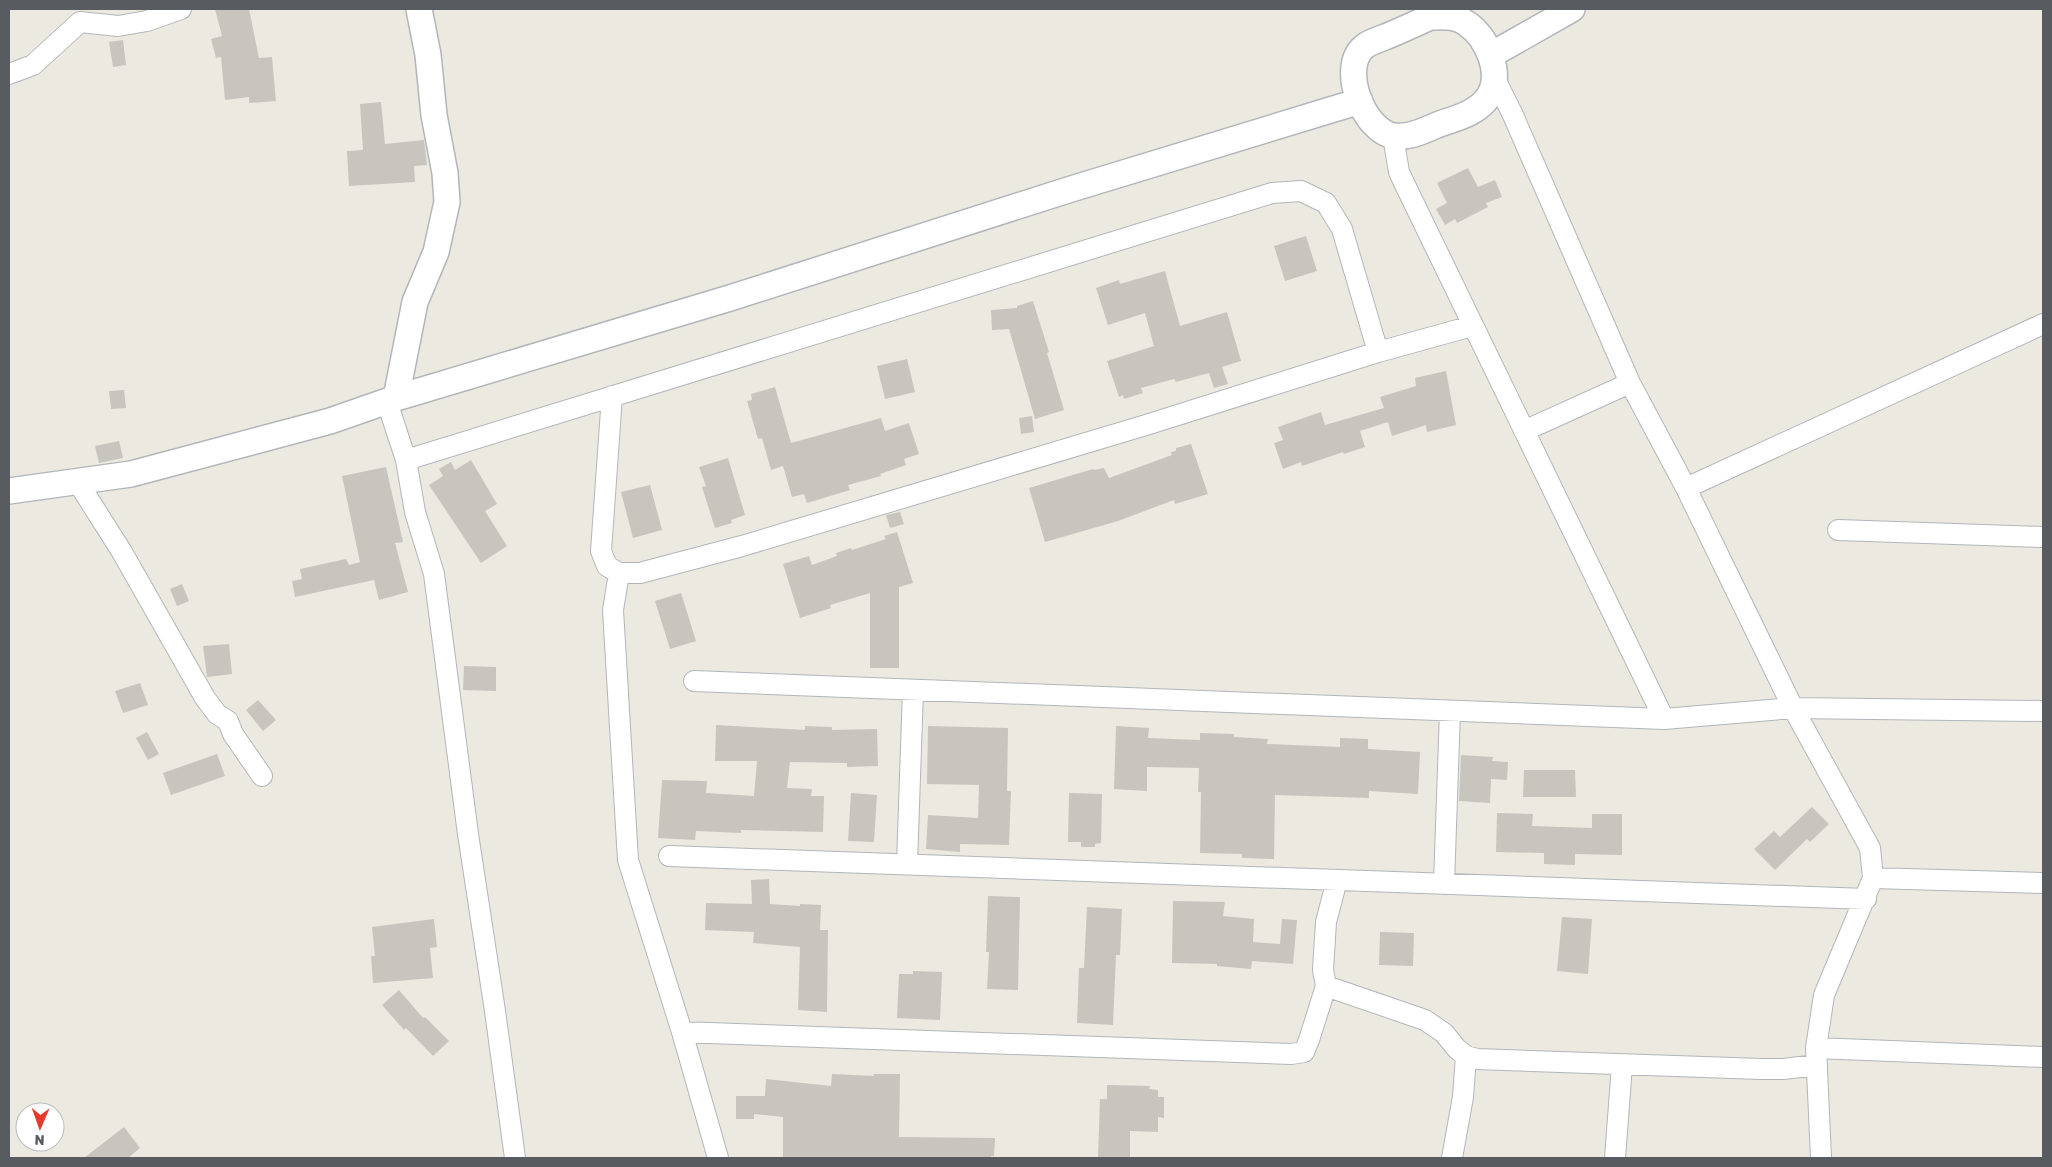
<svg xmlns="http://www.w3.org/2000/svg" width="2052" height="1167" font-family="Rubik,sans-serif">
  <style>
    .building { fill: #c8c5bf }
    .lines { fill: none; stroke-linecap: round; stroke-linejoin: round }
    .minor-casing { stroke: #b2b6ba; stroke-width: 22 }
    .tertiary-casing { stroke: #b2b6ba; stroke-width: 28 }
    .minor { stroke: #fff; stroke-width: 20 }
    .tertiary { stroke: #fff; stroke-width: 25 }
  </style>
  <rect width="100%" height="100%" fill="#ebe9e0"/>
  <path class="building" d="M 215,9 L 249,9 L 259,58 L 272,57 L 276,101 L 249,103 L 249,97 L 225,100 L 221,57 L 216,58 L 211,39 L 222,36 Z
    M 123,40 L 126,65 L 113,67 L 109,42 Z
    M 381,102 L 385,144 L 424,140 L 427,165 L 414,166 L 415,182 L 349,186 L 347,151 L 363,150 L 360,104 Z
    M 1468,168 L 1478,187 L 1495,180 L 1502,197 L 1486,203 L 1488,207 L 1457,223 L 1455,219 L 1445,225 L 1436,209 L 1447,203 L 1437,183 Z
    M 1306,236 L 1317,271 L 1285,281 L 1274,246 Z
    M 1165,271 L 1180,326 L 1227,312 L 1241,361 L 1222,367 L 1228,384 L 1214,388 L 1209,373 L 1176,382 L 1174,379 L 1141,388 L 1143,393 L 1124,399 L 1123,395 L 1119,397 L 1107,361 L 1154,346 L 1145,313 L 1108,325 L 1096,288 L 1119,280 L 1120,284 Z
    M 1033,301 L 1049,352 L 1047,353 L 1064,410 L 1035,419 L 1009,329 L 992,330 L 991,310 L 1017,308 L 1017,306 Z
    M 907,359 L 915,392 L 885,399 L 877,366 Z
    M 1446,371 L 1456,425 L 1427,432 L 1426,425 L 1392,436 L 1388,422 L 1360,431 L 1365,447 L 1344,454 L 1343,452 L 1302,466 L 1301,462 L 1283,469 L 1274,443 L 1283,440 L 1278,427 L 1321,412 L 1325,425 L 1384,408 L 1380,397 L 1416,386 L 1415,378 Z
    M 775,387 L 791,443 L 881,418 L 885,431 L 909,423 L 919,454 L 904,459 L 906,465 L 880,474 L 881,476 L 848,485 L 850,490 L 807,503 L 804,494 L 792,497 L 783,466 L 771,470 L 762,438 L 758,439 L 747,401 L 752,400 L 751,394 Z
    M 124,390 L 126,408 L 111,409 L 109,391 Z
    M 1032,416 L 1034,432 L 1021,434 L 1019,418 Z
    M 119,441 L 123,458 L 99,463 L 95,446 Z
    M 1191,444 L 1208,494 L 1175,504 L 1174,500 L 1118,521 L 1045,542 L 1029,488 L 1093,469 L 1094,470 L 1104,468 L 1109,478 L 1172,455 L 1171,452 L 1176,451 L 1176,448 Z
    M 728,458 L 745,515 L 731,520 L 732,523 L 715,528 L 702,487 L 706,486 L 699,467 Z
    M 471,460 L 497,504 L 485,511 L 507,546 L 481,563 L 429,485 L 443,476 L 439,469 L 451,462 L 455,470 Z
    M 386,467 L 403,542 L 395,543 L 408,592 L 379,600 L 374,580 L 295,597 L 292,581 L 302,579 L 300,569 L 346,559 L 349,565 L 360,562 L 342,476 Z
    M 650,485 L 662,530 L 633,538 L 621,492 Z
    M 900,512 L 904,524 L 890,528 L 886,515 Z
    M 897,532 L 913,583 L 899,587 L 899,668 L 870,668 L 870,593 L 830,605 L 831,608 L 800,618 L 783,564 L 809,556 L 812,565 L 837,556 L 836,553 L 851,548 L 852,550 L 886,539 L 884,536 Z
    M 182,584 L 189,601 L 177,606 L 170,589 Z
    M 681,593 L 696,641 L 670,649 L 655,601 Z
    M 229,644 L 232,674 L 207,677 L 203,646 Z
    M 464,666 L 496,667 L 496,691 L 463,690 Z
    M 140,683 L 148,705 L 123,713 L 115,691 Z
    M 258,700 L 276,720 L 263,731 L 246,710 Z
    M 716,725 L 805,730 L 805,726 L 832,727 L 832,730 L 877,729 L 878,766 L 847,767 L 847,763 L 790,762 L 787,788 L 812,789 L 811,796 L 824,796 L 823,832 L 741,830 L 741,833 L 696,831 L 695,840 L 658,838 L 662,780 L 707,781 L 706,793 L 754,796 L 757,761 L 715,761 Z
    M 928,726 L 1008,728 L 1007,791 L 1011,791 L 1009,845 L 960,844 L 960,852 L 926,849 L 928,815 L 978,818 L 979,785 L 927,784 Z
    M 1116,726 L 1149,728 L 1148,738 L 1200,740 L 1200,733 L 1234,734 L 1234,737 L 1268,739 L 1267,744 L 1340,747 L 1340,738 L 1368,739 L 1368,749 L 1420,752 L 1418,794 L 1369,791 L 1369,798 L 1275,795 L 1274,859 L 1242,858 L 1242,854 L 1200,853 L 1201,792 L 1198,792 L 1199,768 L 1147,767 L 1147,791 L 1114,789 Z
    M 147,732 L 159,754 L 148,760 L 136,738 Z
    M 217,754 L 225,776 L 171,795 L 163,773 Z
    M 1461,755 L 1493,757 L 1492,761 L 1508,762 L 1507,780 L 1491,779 L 1490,803 L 1459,801 Z
    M 1524,770 L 1575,770 L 1576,797 L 1523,797 Z
    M 851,793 L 877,795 L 874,842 L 848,841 Z
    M 1069,793 L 1102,794 L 1101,843 L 1095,844 L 1095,847 L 1081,847 L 1081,842 L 1068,842 Z
    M 1812,807 L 1829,824 L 1810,842 L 1807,839 L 1775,870 L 1754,849 L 1774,831 L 1780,837 Z
    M 1497,813 L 1533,814 L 1532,826 L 1592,828 L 1592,814 L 1622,814 L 1622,855 L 1575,854 L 1575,865 L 1544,864 L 1544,853 L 1496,852 Z
    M 769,879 L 770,904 L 800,906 L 800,904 L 821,905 L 820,930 L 828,930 L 827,1012 L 798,1010 L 800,947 L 753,943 L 754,932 L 705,930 L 706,903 L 752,904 L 751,880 Z
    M 988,896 L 1020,897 L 1018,990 L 987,989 L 989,952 L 986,952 Z
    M 1173,901 L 1225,902 L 1223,916 L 1254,919 L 1253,942 L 1280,944 L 1282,919 L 1297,920 L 1293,964 L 1252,961 L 1251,969 L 1217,966 L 1217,964 L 1172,963 Z
    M 1087,907 L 1122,909 L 1120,955 L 1116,955 L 1113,1025 L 1077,1023 L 1079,968 L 1084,968 Z
    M 1562,917 L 1592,919 L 1588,974 L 1557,971 Z
    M 434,919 L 437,947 L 430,948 L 433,978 L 373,983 L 371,956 L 375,956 L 372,927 Z
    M 1380,932 L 1414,933 L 1413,966 L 1379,965 Z
    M 913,971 L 942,972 L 940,1020 L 897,1018 L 899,974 L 913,974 Z
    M 399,990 L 423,1018 L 425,1017 L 449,1041 L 433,1056 L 406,1028 L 404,1030 L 382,1005 Z
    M 832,1074 L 874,1076 L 874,1074 L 900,1074 L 899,1137 L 995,1138 L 994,1156 L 991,1156 L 991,1158 L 783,1158 L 783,1117 L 754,1114 L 754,1119 L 736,1119 L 736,1096 L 765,1096 L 766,1079 L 831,1086 Z
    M 1107,1085 L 1150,1086 L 1149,1089 L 1158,1090 L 1158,1097 L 1164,1097 L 1164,1118 L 1158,1117 L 1158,1132 L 1130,1131 L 1130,1158 L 1098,1158 L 1100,1099 L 1107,1099 Z
    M 124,1127 L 140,1148 L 128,1158 L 84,1158 Z"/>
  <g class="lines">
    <defs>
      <path id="minor" d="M 9,74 L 33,65 L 80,22 L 118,26 L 147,21 L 181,9
        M 1495,79 L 1512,113 L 1630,383 L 1686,488 L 1793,708 L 1870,848 L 1873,878 L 1824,995 L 1816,1048 L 1821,1158
        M 1393,136 L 1399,172 L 1407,189 L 1664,719
        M 612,396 L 601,551 L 607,566 L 619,573 L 640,573 L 742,546 L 1146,425 L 1378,352 L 1472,326
        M 387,402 L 406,460 L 415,512 L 434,574 L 468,834 L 495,1011 L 515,1158
        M 1524,431 L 1630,383
        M 406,460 L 1272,193 L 1301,191 L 1326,203 L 1342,229 L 1378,352
        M 77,481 L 122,552 L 205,698 L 217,714 L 228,721 L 233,734 L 262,776
        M 1686,488 L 2043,324
        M 1838,530 L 2043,537
        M 619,573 L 613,610 L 628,860 L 682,1032 L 718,1158
        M 694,681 L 1664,719 L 1793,708 L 2043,711
        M 669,856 L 1866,899
        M 907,864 L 913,690
        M 1873,878 L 2043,883
        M 1444,884 L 1450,711
        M 1326,986 L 1425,1020 L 1444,1033 L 1457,1049 L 1466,1056 L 1477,1059 L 1761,1069 L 1783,1069 L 1817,1065
        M 682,1032 L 1291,1054 L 1304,1052 L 1309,1040 L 1326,986 L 1323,970 L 1326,922 L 1337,880
        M 1816,1048 L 2043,1057
        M 1452,1158 L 1463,1097 L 1466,1056
        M 1615,1158 L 1622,1065"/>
      <path id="tertiary" d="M 1430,17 C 1442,17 1455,15 1466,23 C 1487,37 1503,73 1489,96 C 1477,114 1456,118 1437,125 C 1423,131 1409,138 1394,136 C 1363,131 1339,67 1364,47 C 1369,42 1378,40 1385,37 C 1400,31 1415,24 1430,17 Z
        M 1491,55 L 1572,9
        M 396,398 L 415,302 L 436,252 L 447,202 L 445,173 L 434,115 L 428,55 L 419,9
        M 9,491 L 131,474 L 330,421 L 396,398 L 730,298 L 1068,190 L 1360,101"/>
    </defs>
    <use href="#minor" class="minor-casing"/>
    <use href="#tertiary" class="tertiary-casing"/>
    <use href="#minor" class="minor"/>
    <use href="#tertiary" class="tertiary"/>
  </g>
  <rect width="2052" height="1167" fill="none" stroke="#585c60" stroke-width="20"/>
  <g transform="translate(40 1127) rotate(182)"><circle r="24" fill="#ffffff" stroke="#bcbebf"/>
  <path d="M0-4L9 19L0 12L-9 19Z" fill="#e53b2c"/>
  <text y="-8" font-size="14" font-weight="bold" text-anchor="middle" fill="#585c60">N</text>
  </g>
</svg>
